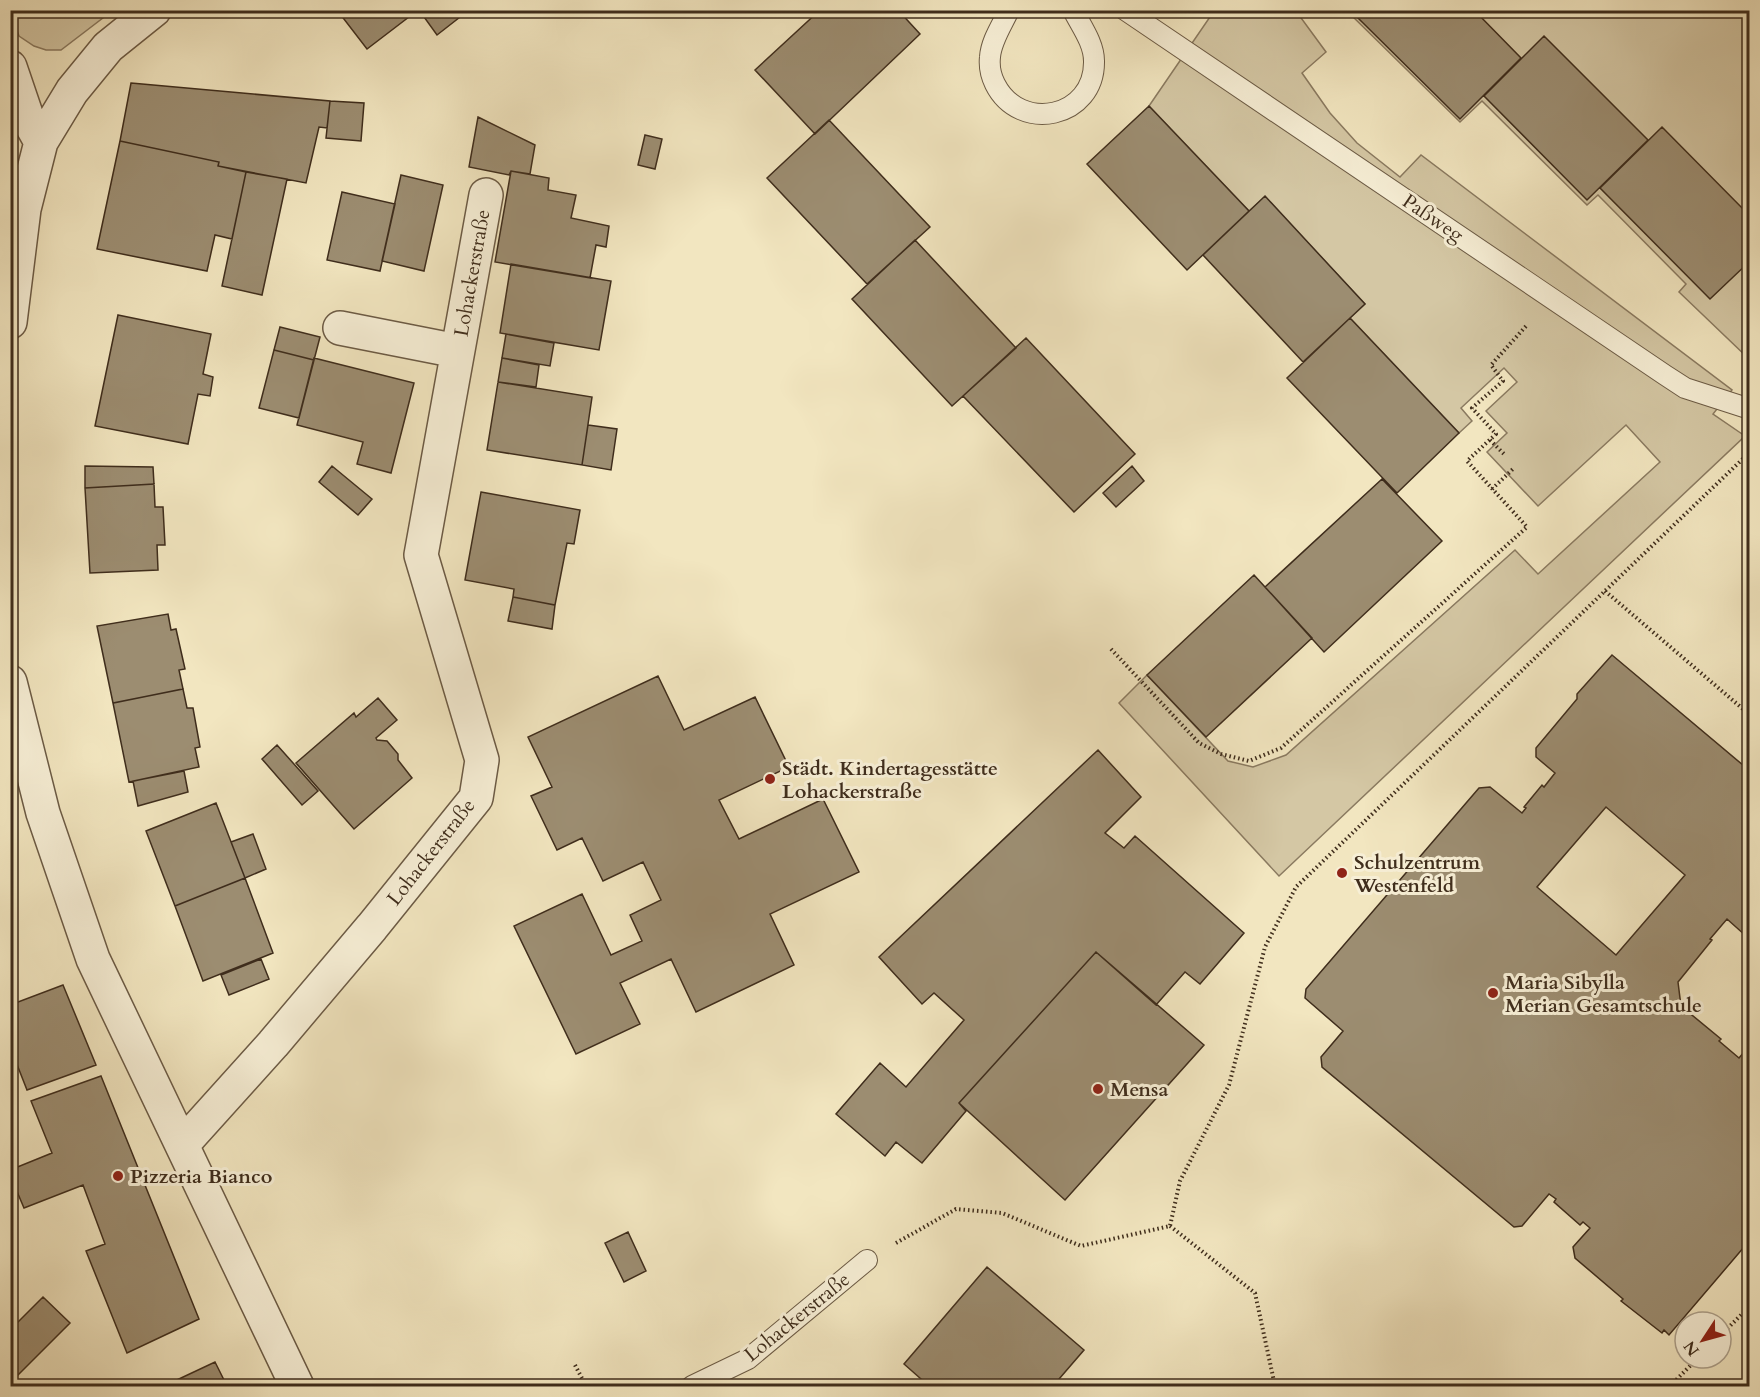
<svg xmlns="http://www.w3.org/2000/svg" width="1760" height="1397" font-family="Cardo,serif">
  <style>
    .green { fill: #d4c7a4; stroke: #8a7a60; stroke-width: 1.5 }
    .building { fill: #9c8d71; stroke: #3f2d1c; stroke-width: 1.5; fill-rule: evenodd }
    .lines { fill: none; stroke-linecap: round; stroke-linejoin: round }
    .lane-casing { stroke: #6c5b45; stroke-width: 22 }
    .street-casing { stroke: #6c5b45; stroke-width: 36 }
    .path { stroke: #3f2d1c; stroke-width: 4; stroke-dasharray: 1.5 3; stroke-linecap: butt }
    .lane { stroke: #f7efd6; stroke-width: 20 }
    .street { stroke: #f7efd6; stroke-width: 33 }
    .poi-dot { fill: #8f2418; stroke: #f7efd6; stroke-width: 2 }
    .labels { text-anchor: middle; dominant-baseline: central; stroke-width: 6; stroke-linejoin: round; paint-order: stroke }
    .street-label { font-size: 20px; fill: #3f2d1c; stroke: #f7efd6 }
    .poi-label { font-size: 20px; font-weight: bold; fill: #3f2d1c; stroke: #f7efd6; text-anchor: start }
  </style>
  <rect width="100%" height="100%" fill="#f2e6c0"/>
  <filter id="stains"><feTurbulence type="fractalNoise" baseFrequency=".00333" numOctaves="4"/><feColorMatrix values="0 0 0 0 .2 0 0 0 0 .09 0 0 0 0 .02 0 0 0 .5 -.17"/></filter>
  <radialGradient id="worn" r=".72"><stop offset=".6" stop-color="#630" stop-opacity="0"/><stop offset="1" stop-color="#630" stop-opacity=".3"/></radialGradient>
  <path class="green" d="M 10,11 L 11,10 L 112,11 L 61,50 L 46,50 L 34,46 L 19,36 Z
    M 1214,11 L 1296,11 L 1326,52 L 1302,73 L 1330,113 L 1357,143 L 1400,177 L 1421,155 L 1732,390 L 1713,414 L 1745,436 L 1279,876 L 1119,703 L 1147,675 L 1228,761 L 1253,767 L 1286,755 L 1515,550 L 1538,574 L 1660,462 L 1626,425 L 1538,506 L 1487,452 L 1507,433 L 1486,411 L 1517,382 L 1504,368 L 1461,408 L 1472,421 L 1459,433 L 1350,318 L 1365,304 L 1265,197 L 1249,211 L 1149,106 Z
    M 1347,11 L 1749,11 L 1749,359 L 1679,292 L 1686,284 L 1598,195 L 1587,205 L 1482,101 L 1460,122 Z"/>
  <path class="building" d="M 337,10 L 418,10 L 367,49 Z
    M 419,10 L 469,10 L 437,35 Z
    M 820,10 L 898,10 L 920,34 L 815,134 L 755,70 Z
    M 1362,10 L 1474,10 L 1521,58 L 1460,119 L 1356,16 Z
    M 1544,36 L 1648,140 L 1587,200 L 1484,96 Z
    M 131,83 L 330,101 L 327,128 L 319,127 L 306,183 L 218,166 L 219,162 L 120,141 Z
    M 330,101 L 364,103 L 361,141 L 326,138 Z
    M 1149,106 L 1249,211 L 1187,270 L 1087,164 Z
    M 478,117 L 535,145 L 530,174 L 511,171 L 509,175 L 469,167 Z
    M 829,120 L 930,227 L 867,284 L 767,178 Z
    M 1662,127 L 1750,216 L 1750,261 L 1710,299 L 1600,188 Z
    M 645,135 L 662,139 L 655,169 L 638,165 Z
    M 120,141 L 219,162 L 218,166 L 246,172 L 232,239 L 215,235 L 207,271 L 97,249 Z
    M 511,171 L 549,178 L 548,190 L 576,195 L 571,218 L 609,226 L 606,247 L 596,245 L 590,278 L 495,262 Z
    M 246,172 L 287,179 L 262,295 L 222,286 Z
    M 401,175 L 443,185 L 424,271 L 382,261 Z
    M 342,192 L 395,204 L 380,271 L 327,260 Z
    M 1265,196 L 1365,304 L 1303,362 L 1203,255 Z
    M 915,240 L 1016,348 L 952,406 L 852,299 Z
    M 511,264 L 611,281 L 599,350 L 500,333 Z
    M 118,315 L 211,334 L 203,374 L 213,377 L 210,396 L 198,394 L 188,444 L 95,426 Z
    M 1350,318 L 1459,433 L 1397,493 L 1287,378 Z
    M 280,327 L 320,337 L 314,360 L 274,350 Z
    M 506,334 L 554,343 L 550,366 L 502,358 Z
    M 1026,338 L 1135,454 L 1074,512 L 963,396 Z
    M 274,350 L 314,360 L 299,418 L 259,408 Z
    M 314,358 L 414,383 L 391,473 L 357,464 L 363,442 L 297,425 Z
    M 502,358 L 539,365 L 536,387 L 498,382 Z
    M 498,382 L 592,397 L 582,465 L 487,450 Z
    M 588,425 L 617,429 L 611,470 L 582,465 Z
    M 85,466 L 153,467 L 154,484 L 85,488 Z
    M 332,466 L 372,499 L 358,515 L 319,482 Z
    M 1132,466 L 1144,481 L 1116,507 L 1103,493 Z
    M 1382,479 L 1442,541 L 1324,652 L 1265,587 Z
    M 154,484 L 155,507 L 163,507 L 165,545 L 157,545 L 158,570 L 90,573 L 85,488 Z
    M 481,492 L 580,510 L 574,544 L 567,543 L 555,605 L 513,597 L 514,589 L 465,580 Z
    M 1254,575 L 1312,638 L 1206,737 L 1147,675 Z
    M 513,597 L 555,605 L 552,629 L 508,621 Z
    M 168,614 L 171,630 L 176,629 L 185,669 L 179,670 L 183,689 L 113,703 L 97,626 Z
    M 1612,655 L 1750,771 L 1750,935 L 1746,936 L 1727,919 L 1710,939 L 1712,940 L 1678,982 L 1681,1006 L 1721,1039 L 1719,1041 L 1739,1058 L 1750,1045 L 1750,1240 L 1669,1335 L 1664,1330 L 1662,1333 L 1621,1301 L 1623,1299 L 1575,1258 L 1573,1247 L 1590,1228 L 1583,1222 L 1580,1225 L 1554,1202 L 1556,1199 L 1549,1194 L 1522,1226 L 1514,1227 L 1322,1067 L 1321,1057 L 1343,1031 L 1305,998 L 1306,989 L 1479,788 L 1490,787 L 1522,813 L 1526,808 L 1524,807 L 1542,785 L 1544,787 L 1555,773 L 1536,757 L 1536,748 L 1577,699 L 1577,694 ZM 1606,807 L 1685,875 L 1616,955 L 1537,887 Z
    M 658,676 L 684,730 L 755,697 L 789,767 L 719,800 L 739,839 L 823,799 L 859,872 L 770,914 L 794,965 L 696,1012 L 671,959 L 620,983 L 640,1024 L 576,1054 L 514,926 L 582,894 L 611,955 L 642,941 L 630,915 L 661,900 L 643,862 L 603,881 L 582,838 L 557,850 L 531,796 L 552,787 L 528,737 Z
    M 183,689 L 187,708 L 193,708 L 200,747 L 195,748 L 199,767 L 129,782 L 113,703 Z
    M 378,698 L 397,720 L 376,738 L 377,740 L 387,741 L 398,754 L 398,760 L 412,778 L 354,829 L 296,763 L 354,713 L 356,717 Z
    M 277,745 L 318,791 L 302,805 L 262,759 Z
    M 1098,750 L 1141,797 L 1105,833 L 1124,848 L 1135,836 L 1244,933 L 1200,984 L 1185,972 L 1156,1005 L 1096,952 L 959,1103 L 966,1111 L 922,1163 L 896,1142 L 885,1156 L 836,1114 L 880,1063 L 906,1087 L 964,1020 L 934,993 L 922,1004 L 879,957 Z
    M 184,771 L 188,792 L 138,806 L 133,781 Z
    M 216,803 L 245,878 L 175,906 L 146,831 Z
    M 253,834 L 266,869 L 245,878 L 231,842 Z
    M 245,878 L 273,953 L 203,981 L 175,906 Z
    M 1096,952 L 1204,1045 L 1065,1200 L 959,1103 Z
    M 261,959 L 269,979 L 229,995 L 221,975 Z
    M 63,985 L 96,1065 L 27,1090 L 16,1062 L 10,1064 L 10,1005 Z
    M 101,1076 L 199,1319 L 127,1353 L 86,1251 L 105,1244 L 83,1185 L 24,1208 L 10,1175 L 10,1170 L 52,1153 L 31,1101 Z
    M 628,1232 L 646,1271 L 624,1282 L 605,1243 Z
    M 987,1267 L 1084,1350 L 1053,1386 L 929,1386 L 904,1364 Z
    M 43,1297 L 70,1323 L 10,1383 L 10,1330 Z
    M 215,1362 L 227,1386 L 164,1386 Z"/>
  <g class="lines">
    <defs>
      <path id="lane" d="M 1009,10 C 1002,25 991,41 990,57 C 989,66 991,76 995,84 C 1020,134 1095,118 1094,61 C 1094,43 1081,26 1073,10
        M 1125,10 L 1665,375 L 1685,388 L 1750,409
        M 692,1386 L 748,1359 L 867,1260"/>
      <path id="street" d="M 10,67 L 27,117 L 41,142
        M 10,322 L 24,209 L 41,142 L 72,91 L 108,47 L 154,10
        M 340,328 L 457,351
        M 10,682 L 43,813 L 93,959 L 297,1386
        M 182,1145 L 273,1044 L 372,927 L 476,798 L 482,760 L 421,555 L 486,195"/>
    </defs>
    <use href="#lane" class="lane-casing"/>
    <use href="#street" class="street-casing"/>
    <path class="path" d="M 1490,440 L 1504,454
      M 1492,489 L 1514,468
      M 1605,591 L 1750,715
      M 1111,649 L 1199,743 L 1221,754 L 1249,761 L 1281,748 L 1527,527 L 1467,461 L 1496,434 L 1472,408 L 1503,381 L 1491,365 L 1527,325
      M 1170,1226 L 1255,1293 L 1275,1386
      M 896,1243 L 956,1209 L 1002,1213 L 1081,1246 L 1170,1226 L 1180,1181 L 1229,1085 L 1265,947 L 1296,887 L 1750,452
      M 1721,1335 L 1750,1306
      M 575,1365 L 586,1386
      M 1670,1386 L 1698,1358"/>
    <use href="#lane" class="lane"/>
    <use href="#street" class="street"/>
  </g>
  <g class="poi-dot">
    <circle cx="770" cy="779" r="6"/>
    <circle cx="1342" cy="873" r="6"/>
    <circle cx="1493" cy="993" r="6"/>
    <circle cx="1098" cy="1089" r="6"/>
    <circle cx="118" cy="1176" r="6"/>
  </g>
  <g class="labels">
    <g class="street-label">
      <text transform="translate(1433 218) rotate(34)">Paßweg</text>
      <text transform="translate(472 273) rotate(-80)">Lohackerstraße</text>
      <text transform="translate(431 852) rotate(-52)">Lohackerstraße</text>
      <text transform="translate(797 1317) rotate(-39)">Lohackerstraße</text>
    </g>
    <g class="poi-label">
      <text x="782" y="768">Städt. Kindertagesstätte<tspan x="782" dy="23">Lohackerstraße</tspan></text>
      <text x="1354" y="862">Schulzentrum<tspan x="1354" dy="23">Westenfeld</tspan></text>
      <text x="1505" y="982">Maria Sibylla<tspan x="1505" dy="23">Merian Gesamtschule</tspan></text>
      <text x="1110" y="1089">Mensa</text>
      <text x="130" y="1176">Pizzeria Bianco</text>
    </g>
  </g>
  <rect width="1760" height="1397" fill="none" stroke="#f2e6c0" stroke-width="36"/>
  <rect x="12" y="12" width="1736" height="1373" fill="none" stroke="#3f2d1c" stroke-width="3"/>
  <rect x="18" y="18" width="1724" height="1361" fill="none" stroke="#3f2d1c" stroke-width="1.5"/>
  <g transform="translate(1703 1340) rotate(234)"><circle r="28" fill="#f7efd6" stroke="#ada18c" stroke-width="1.5"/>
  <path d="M0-4.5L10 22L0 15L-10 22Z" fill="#8f2418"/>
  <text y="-9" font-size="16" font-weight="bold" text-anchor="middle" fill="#3f2d1c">N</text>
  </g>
  <rect width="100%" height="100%" filter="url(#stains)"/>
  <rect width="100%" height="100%" fill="url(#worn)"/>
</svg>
